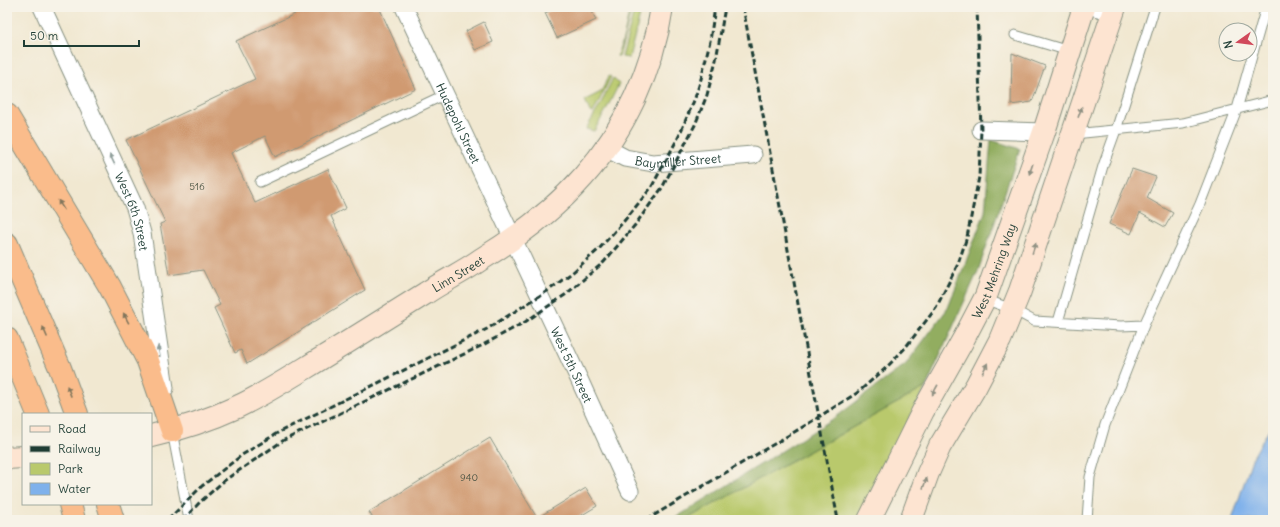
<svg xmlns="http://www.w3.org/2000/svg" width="1280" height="527" font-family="Delius,sans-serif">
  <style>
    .green { fill: #b9c96c; stroke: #6c8350 }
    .forest { fill: #92ad60; stroke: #58754a }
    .water { fill: #7fb1eb; stroke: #4f7790 }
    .building { fill: #d09a71 }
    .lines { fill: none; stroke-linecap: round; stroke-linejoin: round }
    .service-casing { stroke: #889282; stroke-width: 11 }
    .minor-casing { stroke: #889282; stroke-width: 19 }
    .secondary-casing { stroke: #889282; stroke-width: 24 }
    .motorway-casing { stroke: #889282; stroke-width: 24 }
    .service { stroke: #fff; stroke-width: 9 }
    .minor { stroke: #fff; stroke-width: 17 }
    .secondary { stroke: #fde4d1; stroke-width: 22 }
    .motorway { stroke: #fabc8b; stroke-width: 22 }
    .rail { stroke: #1f3d34; stroke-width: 3; stroke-dasharray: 6 3; stroke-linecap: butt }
    .oneway { fill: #8e9082 }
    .oneway2 { fill: #8f9e9a }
    .oneway3 { fill: #82765b }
    .labels { text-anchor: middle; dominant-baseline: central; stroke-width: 3; stroke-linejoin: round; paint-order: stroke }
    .number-label { font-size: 10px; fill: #4b5443 }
    .street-label { font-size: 12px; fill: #1f3d34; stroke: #f7f3e8 }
  </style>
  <rect width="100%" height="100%" fill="#f7f3e8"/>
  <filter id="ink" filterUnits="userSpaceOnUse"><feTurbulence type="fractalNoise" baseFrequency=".025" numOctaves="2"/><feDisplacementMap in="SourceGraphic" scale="8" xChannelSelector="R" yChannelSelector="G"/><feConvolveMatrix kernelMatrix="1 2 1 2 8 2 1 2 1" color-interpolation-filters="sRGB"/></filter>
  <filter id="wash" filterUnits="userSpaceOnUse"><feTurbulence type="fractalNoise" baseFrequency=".012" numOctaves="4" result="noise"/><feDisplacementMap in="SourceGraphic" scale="16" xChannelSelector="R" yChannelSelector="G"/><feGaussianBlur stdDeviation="0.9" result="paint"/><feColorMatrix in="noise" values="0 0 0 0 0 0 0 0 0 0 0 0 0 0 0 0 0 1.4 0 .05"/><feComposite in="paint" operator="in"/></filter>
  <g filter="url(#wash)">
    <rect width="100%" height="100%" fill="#f1e8d1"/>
    <path class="green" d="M 630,7 L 632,7 L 619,57 L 617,56 L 624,36 Z
      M 635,7 L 642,7 L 629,58 L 622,57 Z
      M 609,76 L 611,77 L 593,113 L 590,112 L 585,100 L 601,92 Z
      M 613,78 L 619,84 L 605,112 L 594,131 L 586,129 L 599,107 Z
      M 926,387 L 875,483 L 859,520 L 685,520 Z"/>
    <path class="forest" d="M 991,140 L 1020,149 L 978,271 L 926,387 L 685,520 L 672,520 L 836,417 L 906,364 L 948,308 L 985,212 Z"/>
    <path class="water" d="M 1273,422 L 1273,520 L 1232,520 L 1252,459 Z"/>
    <g id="blocks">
      <path class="building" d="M 292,7 L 379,7 L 416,89 L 275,157 L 265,136 L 231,153 L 255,203 L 328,169 L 346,208 L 331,216 L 365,290 L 247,364 L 241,350 L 235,353 L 214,308 L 220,305 L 203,270 L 169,275 L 160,224 L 165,222 L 126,140 L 255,79 L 236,41 L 295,14 Z
        M 558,7 L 590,7 L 596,20 L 557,38 L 545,13 Z
        M 484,22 L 493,42 L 475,50 L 466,31 Z
        M 1012,53 L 1045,66 L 1032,102 L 1011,105 Z
        M 1132,169 L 1156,177 L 1147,198 L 1173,213 L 1165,227 L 1140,213 L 1131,234 L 1109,224 Z
        M 490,438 L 537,518 L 586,488 L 597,506 L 574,520 L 374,520 L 369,512 Z"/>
    </g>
  </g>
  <g filter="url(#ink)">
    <use href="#blocks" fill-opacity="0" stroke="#889282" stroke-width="1"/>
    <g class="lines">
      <defs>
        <path id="service" d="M 1083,8 L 1112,16
          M 1015,35 L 1069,51
          M 1074,134 L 1183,123 L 1273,100
          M 260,182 L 446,94
          M 984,299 L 1012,309 L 1034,321 L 1121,326 L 1144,325
          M 1058,322 L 1103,166 L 1116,130 L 1155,7
          M 172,431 L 189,520
          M 1087,520 L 1090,477 L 1105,425 L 1144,325 L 1200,204 L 1237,109 L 1266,7"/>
        <g id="minor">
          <path id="s1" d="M 42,7 L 135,208 L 142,233 L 165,388"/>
          <path id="s2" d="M 404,7 L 579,379 L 630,491"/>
          <path d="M 981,130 L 1044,132"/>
          <path id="s3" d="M 606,148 L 625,158 L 653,163 L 753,155"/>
        </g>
        <g id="secondary">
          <path id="s4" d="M 151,436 C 181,429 209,420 237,407 C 261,396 282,382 304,369 C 345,344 386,318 426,293 C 444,281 463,272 480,260 C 518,237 554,210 583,177 C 625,130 653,69 662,7"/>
          <path d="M 7,458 L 23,457"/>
          <path id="s5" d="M 869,520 L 923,411 L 963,340 L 986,296 L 1044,132 L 1084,7"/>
          <path d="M 911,520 L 928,473 L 940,446 L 976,386 L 1000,340 L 1020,291 L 1115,7"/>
        </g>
        <path id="motorway" d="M 7,115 L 110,287 L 148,361 L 172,431
          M 7,244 L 60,368 L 77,414
          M 7,339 L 38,414
          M 70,504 L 74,520
          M 108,504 L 113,520"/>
      </defs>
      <use href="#service" class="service-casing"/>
      <use href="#minor" class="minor-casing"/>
      <use href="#secondary" class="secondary-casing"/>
      <use href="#motorway" class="motorway-casing"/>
      <use href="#service" class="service"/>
      <use href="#minor" class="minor"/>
      <use href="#secondary" class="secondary"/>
      <use href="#motorway" class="motorway"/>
      <path class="rail" d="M 743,7 L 838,520
        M 168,520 L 202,486 L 242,455 L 279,432 L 487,329 L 549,290 L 573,272 L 599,249 L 624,221 L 651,188 L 679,136 L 695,98 L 701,79 L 710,41 L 715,7
        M 183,520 L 200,502 L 225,480 L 284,440 L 481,346 L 525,322 L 565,295 L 604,262 L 635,225 L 662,188 L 695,125 L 707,95 L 716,60 L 725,7
        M 646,520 L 801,428 L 857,393 L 886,368 L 905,348 L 936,308 L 958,264 L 967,237 L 979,177 L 981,130 L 977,7"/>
    </g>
    <defs><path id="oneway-solid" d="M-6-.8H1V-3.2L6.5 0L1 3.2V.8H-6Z"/></defs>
    <g class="oneway">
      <use href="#oneway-solid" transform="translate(1080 112) rotate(-71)"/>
      <use href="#oneway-solid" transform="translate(1031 169) rotate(109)"/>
      <use href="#oneway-solid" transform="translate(1034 248) rotate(-72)"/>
      <use href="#oneway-solid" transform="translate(985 368) rotate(-63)"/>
      <use href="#oneway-solid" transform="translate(935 390) rotate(119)"/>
      <use href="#oneway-solid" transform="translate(925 483) rotate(-70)"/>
    </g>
    <g class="oneway2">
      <use href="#oneway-solid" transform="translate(112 159) rotate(-115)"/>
      <use href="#oneway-solid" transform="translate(159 351) rotate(-99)"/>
    </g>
    <g class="oneway3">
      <use href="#oneway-solid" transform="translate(61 205) rotate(-121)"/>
      <use href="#oneway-solid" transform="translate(126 318) rotate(-118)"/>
      <use href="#oneway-solid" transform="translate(45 332) rotate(-113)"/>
      <use href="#oneway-solid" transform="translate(69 391) rotate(-111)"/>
    </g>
  </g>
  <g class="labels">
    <g class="number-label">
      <text x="197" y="186">516</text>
      <text x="469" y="477">940</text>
    </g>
    <g class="street-label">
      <text stroke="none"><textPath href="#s2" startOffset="128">Hudepohl Street</textPath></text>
      <text stroke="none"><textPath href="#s3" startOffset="75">Baymiller Street</textPath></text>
      <text stroke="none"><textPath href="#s1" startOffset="224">West 6th Street</textPath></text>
      <text stroke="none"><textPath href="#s5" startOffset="279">West Mehring Way</textPath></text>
      <text stroke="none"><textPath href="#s4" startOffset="349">Linn Street</textPath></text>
      <text stroke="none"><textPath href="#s2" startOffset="395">West 5th Street</textPath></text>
    </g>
  </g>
  <rect width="1280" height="527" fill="none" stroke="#f7f3e8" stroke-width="24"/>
  <rect x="22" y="413" width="130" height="92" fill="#f7f3e8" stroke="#a1aaa0"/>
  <rect x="30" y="426" width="20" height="6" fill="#fde4d1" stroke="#a1aaa0"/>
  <text x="58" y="433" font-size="12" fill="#1f3d34">Road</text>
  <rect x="30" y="446" width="20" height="6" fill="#1f3d34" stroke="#a1aaa0"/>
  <text x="58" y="453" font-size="12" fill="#1f3d34">Railway</text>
  <rect x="30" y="463" width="20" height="12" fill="#b9c96c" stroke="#a1aaa0"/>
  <text x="58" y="473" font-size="12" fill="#1f3d34">Park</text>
  <rect x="30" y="483" width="20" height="12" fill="#7fb1eb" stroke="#a1aaa0"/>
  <text x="58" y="493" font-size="12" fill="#1f3d34">Water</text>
  <g transform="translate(1238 42) rotate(256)"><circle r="19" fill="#f7f3e8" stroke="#a1aaa0"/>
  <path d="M0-3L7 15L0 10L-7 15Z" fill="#d1495b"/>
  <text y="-6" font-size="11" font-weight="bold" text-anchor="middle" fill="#1f3d34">N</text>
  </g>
  <path d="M24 40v6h115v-6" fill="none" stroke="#1f3d34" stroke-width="2"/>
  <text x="30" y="40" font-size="12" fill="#1f3d34" stroke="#f7f3e8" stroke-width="3" paint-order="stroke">50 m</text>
</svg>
